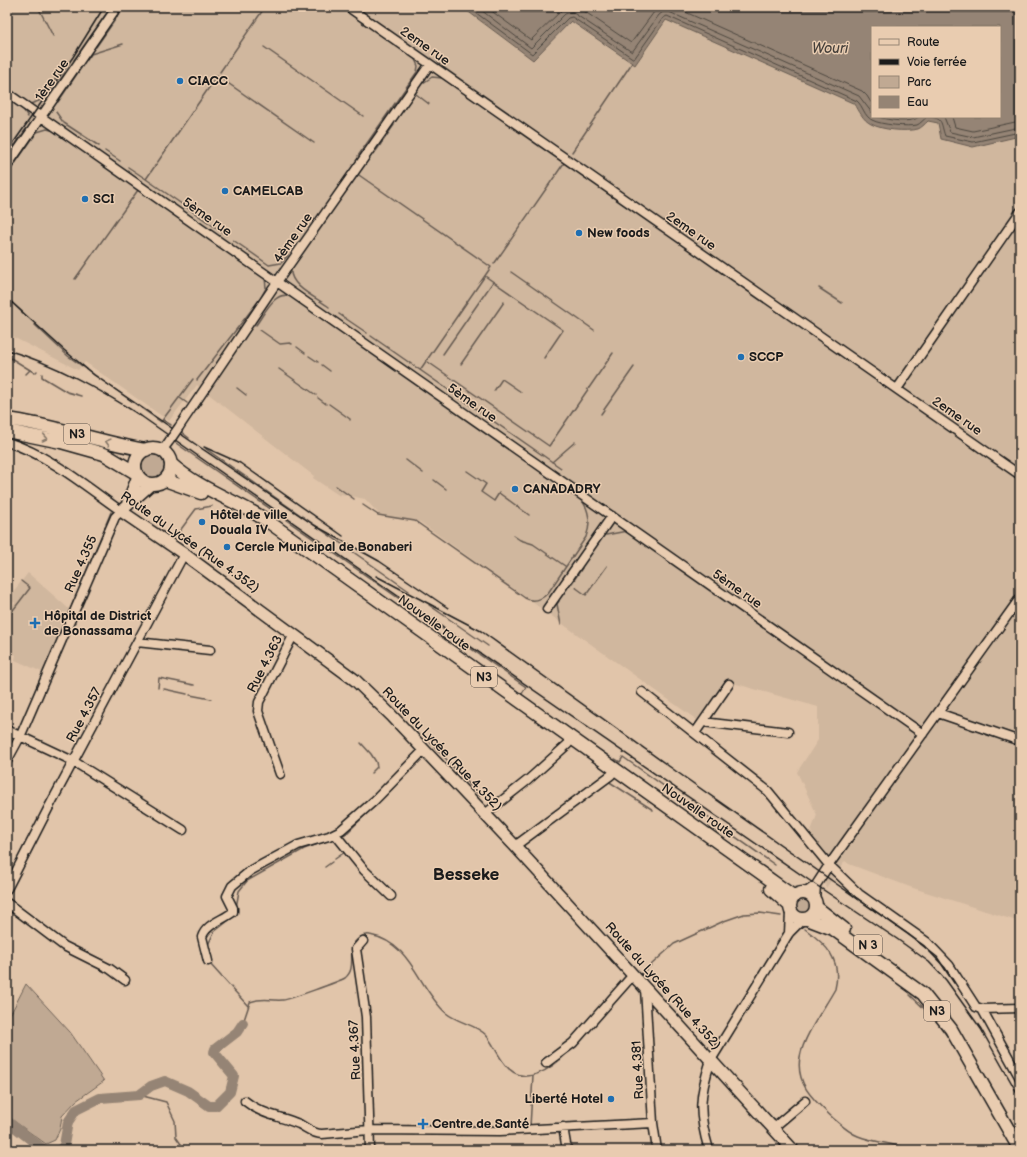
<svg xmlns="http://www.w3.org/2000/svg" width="1027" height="1157" font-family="'Balsamiq Sans',sans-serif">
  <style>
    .built { fill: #d0b79e }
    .green { fill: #c0a993; stroke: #6e6258 }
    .water { fill: #958474; stroke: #655a51; fill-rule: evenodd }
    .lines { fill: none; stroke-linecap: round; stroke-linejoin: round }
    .shore { stroke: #4c463f; stroke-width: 1 }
    .stream { stroke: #655a51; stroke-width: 1.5 }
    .river { stroke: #958474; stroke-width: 10 }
    .minor-casing { stroke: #1c1c1c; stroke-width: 11 }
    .major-casing { stroke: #1c1c1c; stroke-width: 14 }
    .highway-casing { stroke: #1c1c1c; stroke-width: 15 }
    .minor { stroke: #e9ccb0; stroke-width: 8 }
    .major { stroke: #e9ccb0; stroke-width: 11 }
    .highway { stroke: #e9ccb0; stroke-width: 12 }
    .rail { stroke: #1c1c1c; stroke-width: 1.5 }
    .minor-bridge-casing { stroke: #1c1c1c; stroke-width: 11; stroke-linecap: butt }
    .minor-bridge { stroke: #e9ccb0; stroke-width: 8 }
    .oneway { stroke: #827466 }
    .poi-dot { fill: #1f6fb2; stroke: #e9ccb0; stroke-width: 1.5 }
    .labels { text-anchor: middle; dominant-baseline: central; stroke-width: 3; stroke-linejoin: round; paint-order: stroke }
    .shield { fill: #e9ccb0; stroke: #5a5148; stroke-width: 1 }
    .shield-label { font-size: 12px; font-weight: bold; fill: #1c1c1c }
    .street-label { font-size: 13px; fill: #1c1c1c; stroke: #e9ccb0 }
    .poi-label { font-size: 13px; font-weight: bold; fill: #1c1c1c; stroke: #e9ccb0; text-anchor: start }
    .water-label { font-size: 14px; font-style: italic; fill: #46403b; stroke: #e9ccb0 }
    .district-label { font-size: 17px; font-weight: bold; fill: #1c1c1c; stroke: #e9ccb0 }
  </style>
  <rect width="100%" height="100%" fill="#e1c5aa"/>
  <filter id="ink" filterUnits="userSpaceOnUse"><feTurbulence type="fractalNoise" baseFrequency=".025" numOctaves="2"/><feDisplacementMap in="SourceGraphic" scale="8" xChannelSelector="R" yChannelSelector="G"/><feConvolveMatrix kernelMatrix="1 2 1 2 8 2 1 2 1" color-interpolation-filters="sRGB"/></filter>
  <g filter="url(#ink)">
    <path class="built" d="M 7,7 L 462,7 L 533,60 L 571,20 L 635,65 L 666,20 L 839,96 L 855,104 L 861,115 L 919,128 L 928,121 L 938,123 L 941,139 L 1000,141 L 1020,136 L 1020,922 L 910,887 L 849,864 L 845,861 L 826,888 L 811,831 L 817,815 L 797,772 L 818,740 L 818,707 L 726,681 L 697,720 L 420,522 L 381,516 L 365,499 L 341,494 L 340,496 L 313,478 L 314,476 L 197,385 L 169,421 L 85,362 L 78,370 L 7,334 Z
      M 28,573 L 69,609 L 42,672 L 15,660 L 16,655 L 7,648 L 7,614 L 15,603 L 8,598 Z"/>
    <path class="green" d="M140 467a13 13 0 1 1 26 0a13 13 0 1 1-26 0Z
      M791 906a11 11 0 1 1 22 0a11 11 0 1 1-22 0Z
      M 26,984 L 70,1032 L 104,1081 L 76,1101 L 62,1116 L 60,1129 L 55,1140 L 46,1144 L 7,1116 L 7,1021 Z"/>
    <path class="water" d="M 462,7 L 1020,7 L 1020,136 L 973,147 L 941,139 L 938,123 L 928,121 C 925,124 921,128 918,129 C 905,132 882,130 871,124 C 863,120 859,111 855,104 L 666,20 L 635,65 L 571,21 L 533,60 ZM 872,27 L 1000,27 L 1000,117 L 872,117 Z"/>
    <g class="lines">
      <path class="shore" d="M 468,7 L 532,54 L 568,18 L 572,17 L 634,59 L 663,18 L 667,16 L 857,101 C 863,106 864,116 872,120 C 881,125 908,127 917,125 C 920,124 924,119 927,117 C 944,118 940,122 945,136 L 973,142 L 1020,132
        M 477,7 L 531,48 L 565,14 L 572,12 L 632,52 L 659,15 L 663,12 L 669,12 L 859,96 L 872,113
        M 486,7 L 531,40 L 565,7
        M 578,7 L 631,43 L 654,12 L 659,7
        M 674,7 L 862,91 L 867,96 L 872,104
        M 878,117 C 888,120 910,124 919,117
        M 944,117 L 950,132 L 973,137 L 1020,127
        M 952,117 L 955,127 L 973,131 L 1020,121"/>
      <path class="stream" d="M 341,7 L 347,11
        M 39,9 L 53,36
        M 96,47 L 124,7
        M 264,47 L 363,116
        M 91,54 L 123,44
        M 74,60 L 111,7
        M 87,60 L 92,53
        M 220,72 L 265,7
        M 222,79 L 314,143
        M 423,83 L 432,77 L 442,78 L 575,170
        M 7,88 L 30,104 L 39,101 L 65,66
        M 416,94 L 429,104
        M 50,95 L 65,73
        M 58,102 L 83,65
        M 23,109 L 28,117
        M 56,112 L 63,122
        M 64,123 L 99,146
        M 105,151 L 120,161
        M 376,151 L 394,125
        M 572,152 L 632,63
        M 358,156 L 417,72 L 418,66 L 414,57
        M 7,157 L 26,129
        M 128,167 L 146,179 L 217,76
        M 356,173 L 491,267 L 420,370
        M 7,175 L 37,132 L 47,129 L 55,131
        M 586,178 L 694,253
        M 146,179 L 226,235
        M 233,240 L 269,265 L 281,263 L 288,255
        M 704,260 L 712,265
        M 494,264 L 564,163
        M 291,268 C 288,286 317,298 329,307
        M 511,272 L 594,330
        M 485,276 L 563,330 L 544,358
        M 75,279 L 138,190
        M 819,288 L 842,303
        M 7,298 L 26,316
        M 339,314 L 367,333
        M 35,325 L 68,356 L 161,422
        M 256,325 C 265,313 276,287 293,298
        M 260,330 L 280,344 L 290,343 L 292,344
        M 371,336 L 561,468
        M 297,347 L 305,353
        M 443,354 L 493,282
        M 11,355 L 9,357 L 35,373 L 37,371
        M 309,356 L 318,362
        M 428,362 L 549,446 L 613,353
        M 461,364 L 504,302
        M 322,365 L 330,371
        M 279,369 L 316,395
        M 26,374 L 30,370
        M 42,374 L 42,377 L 67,392 L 81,396
        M 197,380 L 260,299 L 266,288 L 265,278
        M 237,388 L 246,395
        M 494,391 L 502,379 L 521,392
        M 180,398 L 187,403
        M 318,398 L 326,404
        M 329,404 L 350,419 L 350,420
        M 601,414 L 634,367
        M 163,420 L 171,425
        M 161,422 L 193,379
        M 180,431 L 189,438
        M 173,441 L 526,687 L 521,695 L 522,695
        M 206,449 L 409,591
        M 406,460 L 423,473
        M 552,462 L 575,442
        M 467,471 L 486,484 L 481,492 L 494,501 L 499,493 L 529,515
        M 434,480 L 446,489
        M 336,486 L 354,499
        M 363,505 L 378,515 L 415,521 L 525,598 C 534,603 541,600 548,593 L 586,537 C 591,524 590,512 582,500
        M 106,524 L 111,512
        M 606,535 L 627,531
        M 176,536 L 196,509 L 212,506
        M 514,536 L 520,540 L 533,544 L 565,566
        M 572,583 L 582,568
        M 575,587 L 586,595 L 607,566
        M 558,600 L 559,601 L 557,604 L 561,625
        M 429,605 L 488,646
        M 7,618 L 30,588 L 21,581
        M 39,684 L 105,527
        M 158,688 L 159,678 L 194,685
        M 164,689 L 187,694
        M 190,695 L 211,699
        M 530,701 L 574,732
        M 7,734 L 15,740
        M 430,742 L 448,761
        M 361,743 L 371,754 L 376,762 L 377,767 L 371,773
        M 595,747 L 607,755
        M 615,759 L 620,762 L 623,757 L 775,865
        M 449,762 L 458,773
        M 7,769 L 11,762
        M 461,775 L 480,796
        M 400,780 L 423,758
        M 608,781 L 653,810
        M 341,836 L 347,833 L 373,807
        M 335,859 L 345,852
        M 325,867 L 332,862
        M 236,908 L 239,891 L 247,881 L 304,849 L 335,838
        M 805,929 C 827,945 842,960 835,989 C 824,1009 804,1035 800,1057 C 795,1085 815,1101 833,1118 C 841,1125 848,1132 858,1136 C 876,1143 896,1144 914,1150
        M 208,945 L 214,932 L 233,917
        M 210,964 L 248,1006
        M 640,975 L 674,944 L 724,921 L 744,914 L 760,913 L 781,916
        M 910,995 L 934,1018 L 953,1044
        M 243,1023 L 250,1002 C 264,997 269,1001 283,1000 C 288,1000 340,981 345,978 C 359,967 344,948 359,938 C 363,935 366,934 370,935 C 412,943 418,988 446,1013 C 458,1023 475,1024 486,1035 C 493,1043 497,1054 504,1063 C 523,1090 552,1069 569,1051
        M 139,1095 L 166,1102 L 175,1121 L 176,1137 L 183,1147 L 193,1150
        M 530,1127 L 533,1075
        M 999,1150 L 1002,1148"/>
      <path class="river" d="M 7,1121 L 44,1150
        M 60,1150 L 64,1145 L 68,1122 L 76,1110 L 100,1098 L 139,1095 L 151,1086 L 165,1081 L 188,1091 L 209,1106 L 216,1106 L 230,1092 L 234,1076 L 214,1052 L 215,1049 L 237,1032 L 243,1023"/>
      <defs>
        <path id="minor" d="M 348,7 L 1020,475
          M 7,93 L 923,734
          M 7,166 L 117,7
          M 897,389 L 1020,212
          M 179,427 L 277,282 L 430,64
          M 7,442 C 49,455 84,485 121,511 L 115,517 L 20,737 L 7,761
          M 162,451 L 170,440
          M 547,609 L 612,516
          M 137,642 L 210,650
          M 642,692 L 768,791 L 829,865 L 1020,598
          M 938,713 L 1020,741
          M 703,722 L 788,732
          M 7,730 L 73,761 L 183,830
          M 695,733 L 729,684
          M 280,774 L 258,711 L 259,702 L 294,634
          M 485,814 L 528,780 L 568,744
          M 335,834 L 364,870 L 391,896
          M 515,846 L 611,775
          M 7,889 L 49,807 L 184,554
          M 805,893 L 816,885 L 829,865 L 859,894 L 927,942 L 949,965 L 976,1007 L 982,1009 L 1020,1008
          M 815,900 L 816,885
          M 7,903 L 64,946 L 110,969 L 125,980
          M 789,933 L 790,912
          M 363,941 L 356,949 L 366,1017 L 370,1150
          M 208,961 L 202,937 C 206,924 223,920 233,912 L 233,908 L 227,896 L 232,886 L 250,871 L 298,845 L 329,836 L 341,830 L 374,801 L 424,750
          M 645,988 L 653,1123 L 657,1150
          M 982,1009 L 1020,1078
          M 546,1063 L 573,1043 L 633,975
          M 245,1101 C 262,1115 280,1116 299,1124 C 307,1128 313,1134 322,1134 L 369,1130 L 500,1131 L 653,1123
          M 563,1127 L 567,1150
          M 773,1128 L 805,1101
          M 709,1150 C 698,1113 699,1096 711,1060 L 789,933 L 803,919"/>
        <path id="major" d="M 151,484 L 121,511 L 184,554 L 355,680 L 391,715 L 515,846 L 793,1150
          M 128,502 L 138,476"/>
        <path id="highway" d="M 7,419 C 54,425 99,442 146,450
          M 7,431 L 61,442 L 104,454 L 136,473
          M135 466a18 18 0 1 1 36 0a18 18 0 1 1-36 0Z
          M 171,464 C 199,489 235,500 266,520 L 793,896
          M 165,480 L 201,493
          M 771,889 L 789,905
          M790 906a13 13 0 1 1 26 0a13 13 0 1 1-26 0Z
          M 816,907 L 844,929
          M 807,919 L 833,929 L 923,994 L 951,1029 L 1020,1150"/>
      </defs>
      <use href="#minor" class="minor-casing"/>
      <use href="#major" class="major-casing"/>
      <use href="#highway" class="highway-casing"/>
      <use href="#minor" class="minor"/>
      <use href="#major" class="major"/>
      <use href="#highway" class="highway"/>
      <path class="rail" d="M 7,152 L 73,57 L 104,7
        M 7,298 L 64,350 L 94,375 L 314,525 L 379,561 L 448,608
        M 7,350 C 55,364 99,389 141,416 L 435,622 L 816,885 L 897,939 L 929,962 L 946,980 L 981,1029 L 1020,1098
        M 204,447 L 240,463 L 343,536
        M 376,576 L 481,631 L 677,772 L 908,934 L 937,957 L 954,983"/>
      <defs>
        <path id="minor-bridge" d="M 170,440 L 179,427"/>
      </defs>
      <use href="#minor-bridge" class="minor-bridge-casing"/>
      <use href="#minor-bridge" class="minor-bridge"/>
    </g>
    <defs><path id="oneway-chevron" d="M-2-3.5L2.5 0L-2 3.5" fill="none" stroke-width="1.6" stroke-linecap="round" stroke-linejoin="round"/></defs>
    <g class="oneway">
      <use href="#oneway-chevron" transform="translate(45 438) rotate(12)"/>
      <use href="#oneway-chevron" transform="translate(108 442) rotate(-165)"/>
    </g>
  </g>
  <g class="poi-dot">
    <circle cx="180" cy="81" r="4"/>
    <circle cx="225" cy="191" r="4"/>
    <circle cx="85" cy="199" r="4"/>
    <circle cx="579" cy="233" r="4"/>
    <circle cx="741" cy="357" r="4"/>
    <circle cx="515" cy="489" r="4"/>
    <circle cx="202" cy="522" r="4"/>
    <circle cx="227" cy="547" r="4"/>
    <path d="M33 617h4v4h4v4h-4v4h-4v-4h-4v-4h4z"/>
    <circle cx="611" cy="1099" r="4"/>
    <path d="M421 1118h4v4h4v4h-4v4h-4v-4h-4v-4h4z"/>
  </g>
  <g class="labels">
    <g class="shield">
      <rect x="64" y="424" width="26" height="20" rx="3"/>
      <rect x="471" y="667" width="26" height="20" rx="3"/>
      <rect x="854" y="935" width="28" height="20" rx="3"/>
      <rect x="924" y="1001" width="26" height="20" rx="3"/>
    </g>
    <g class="shield-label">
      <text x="77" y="434">N3</text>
      <text x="484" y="677">N3</text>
      <text x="868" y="945">N 3</text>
      <text x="937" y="1011">N3</text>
    </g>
    <g class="street-label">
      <text transform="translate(425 46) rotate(35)">2eme rue</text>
      <text transform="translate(52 80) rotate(-55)">1ère rue</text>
      <text transform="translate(207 217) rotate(35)">5ème rue</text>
      <text transform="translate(691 231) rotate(35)">2eme rue</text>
      <text transform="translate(293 238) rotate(-55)">4ème rue</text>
      <text transform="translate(472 403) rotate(35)">5ème rue</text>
      <text transform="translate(957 416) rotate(35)">2eme rue</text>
      <text transform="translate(190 542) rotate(35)">Route du Lycée (Rue 4.352)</text>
      <text transform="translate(81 564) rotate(-66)">Rue 4.355</text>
      <text transform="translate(737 589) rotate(35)">5ème rue</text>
      <text transform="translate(434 623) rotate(36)">Nouvelle route</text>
      <text transform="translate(265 664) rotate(-63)">Rue 4.363</text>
      <text transform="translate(84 715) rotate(-62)">Rue 4.357</text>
      <text transform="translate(442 749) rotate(46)">Route du Lycée (Rue 4.352)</text>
      <text transform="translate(698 811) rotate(35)">Nouvelle route</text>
      <text transform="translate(663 986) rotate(48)">Route du Lycée (Rue 4.352)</text>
      <text transform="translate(355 1050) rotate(-93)">Rue 4.367</text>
      <text transform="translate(638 1070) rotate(-93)">Rue 4.381</text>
    </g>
    <g class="poi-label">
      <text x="188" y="81">CIACC</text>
      <text x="233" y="191">CAMELCAB</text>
      <text x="93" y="199">SCI</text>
      <text x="587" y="233">New foods</text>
      <text x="749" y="357">SCCP</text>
      <text x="523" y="489">CANADADRY</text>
      <text x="210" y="515">Hôtel de ville<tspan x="210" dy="15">Douala IV</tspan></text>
      <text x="235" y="547">Cercle Municipal de Bonaberi</text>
      <text x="44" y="616">Hôpital de District<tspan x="44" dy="15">de Bonassama</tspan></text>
      <text x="603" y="1099" text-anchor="end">Liberté Hotel</text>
      <text x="432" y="1124">Centre de Santé</text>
    </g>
    <g class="water-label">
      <text x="830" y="48">Wouri</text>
    </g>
    <g class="district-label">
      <text x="466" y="875">Besseke</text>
    </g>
  </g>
  <rect width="1027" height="1157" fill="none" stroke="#e9ccb0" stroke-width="24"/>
  <rect x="12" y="12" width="1003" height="1133" fill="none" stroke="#1c1c1c" stroke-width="1.5" filter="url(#ink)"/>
  <rect x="871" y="26" width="130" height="92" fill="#e9ccb0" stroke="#978675"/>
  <rect x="879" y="39" width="20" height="6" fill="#e9ccb0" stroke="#978675"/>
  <text x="907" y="46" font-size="12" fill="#1c1c1c">Route</text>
  <rect x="879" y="59" width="20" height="6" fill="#1c1c1c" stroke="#978675"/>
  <text x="907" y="66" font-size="12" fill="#1c1c1c">Voie ferrée</text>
  <rect x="879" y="76" width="20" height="12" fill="#c0a993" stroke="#978675"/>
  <text x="907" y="86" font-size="12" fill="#1c1c1c">Parc</text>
  <rect x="879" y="96" width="20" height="12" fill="#958474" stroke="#978675"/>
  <text x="907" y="106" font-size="12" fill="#1c1c1c">Eau</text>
</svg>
